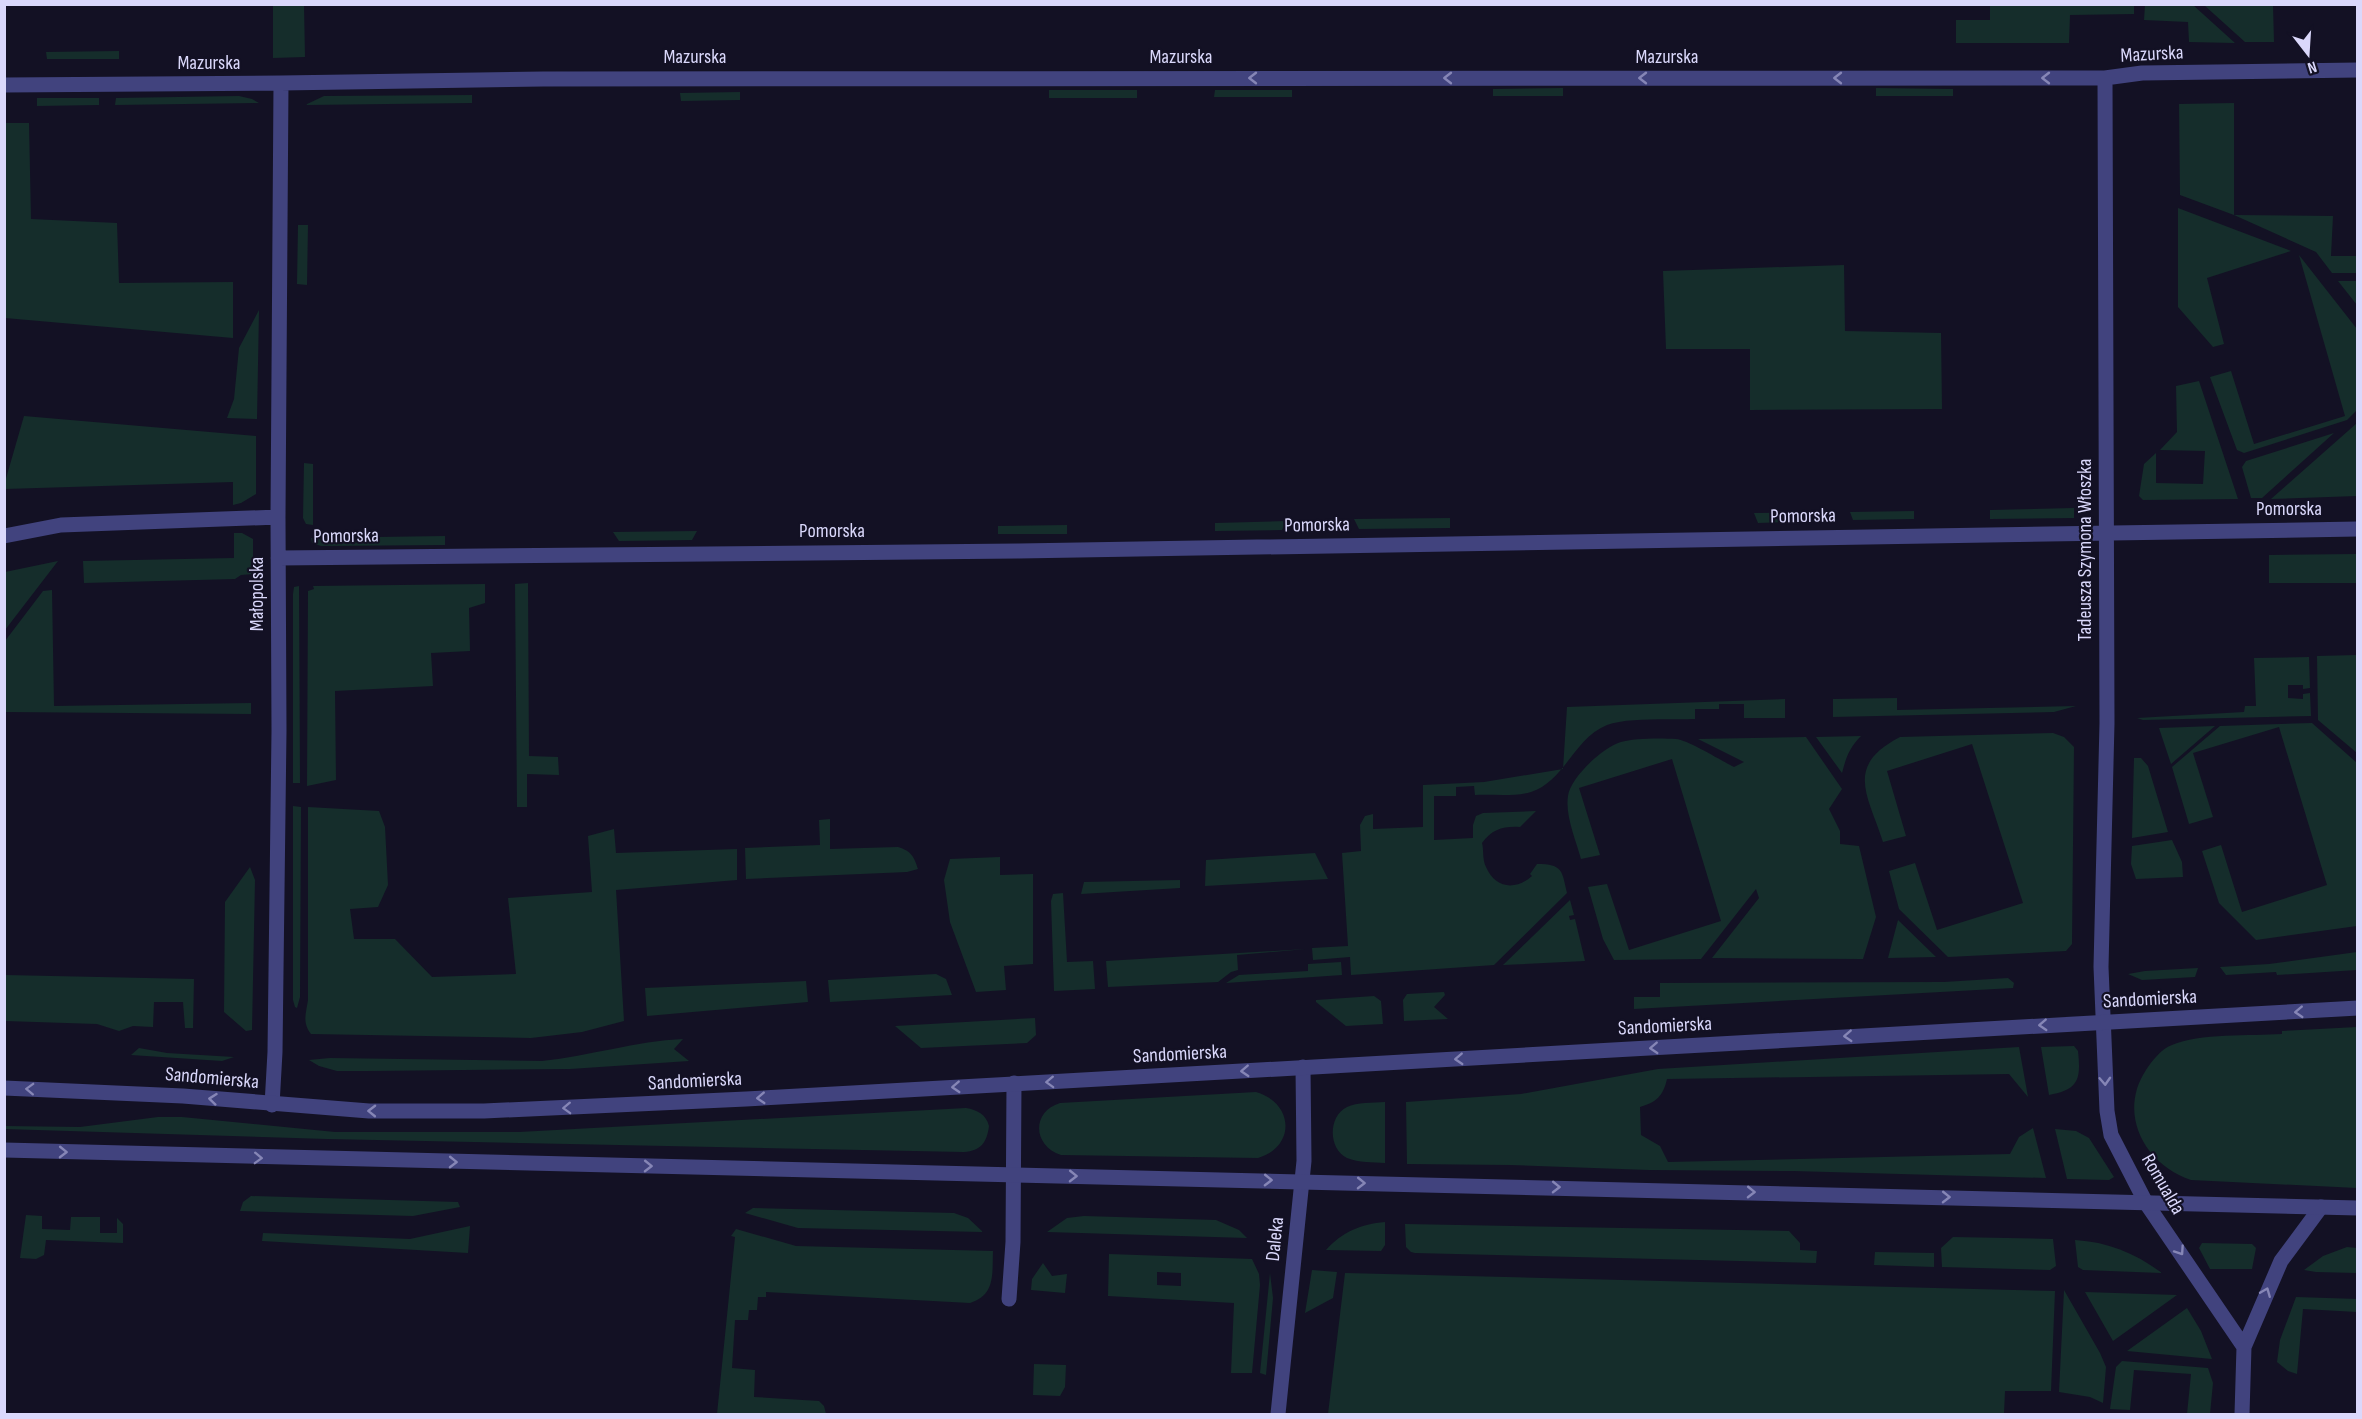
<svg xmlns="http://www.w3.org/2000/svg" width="2362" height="1419" font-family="'Sofia Sans Condensed',sans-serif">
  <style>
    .green { fill: #152d2b; fill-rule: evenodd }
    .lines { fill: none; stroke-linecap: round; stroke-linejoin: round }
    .minor { stroke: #41437e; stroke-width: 15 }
    .tertiary { stroke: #41437e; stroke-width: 15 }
    .oneway { stroke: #8686b6 }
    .labels { text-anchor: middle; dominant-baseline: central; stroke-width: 4.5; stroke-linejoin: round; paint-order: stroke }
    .street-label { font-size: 20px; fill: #dad8fb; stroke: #131124 }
  </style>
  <rect width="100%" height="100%" fill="#131124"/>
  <path class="green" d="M 273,5 L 304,5 L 305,57 L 273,58 Z
    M 1990,5 L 2134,5 L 2134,14 L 2070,15 L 2069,43 L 1956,43 L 1956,20 L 1990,20 Z
    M 2145,5 L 2193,5 L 2235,43 L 2189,42 L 2188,22 L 2144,20 Z
    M 2204,5 L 2273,5 L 2274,42 L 2245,42 Z
    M 119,51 L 119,59 L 47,59 L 46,52 Z
    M 1563,88 L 1563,96 L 1493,96 L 1493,89 Z
    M 1876,88 L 1953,89 L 1953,96 L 1876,96 Z
    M 1049,90 L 1137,90 L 1137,98 L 1049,98 Z
    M 1215,90 L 1292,90 L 1292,97 L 1214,97 Z
    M 740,92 L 740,100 L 681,101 L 680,93 Z
    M 472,95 L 472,103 L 305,105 L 324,96 Z
    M 239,96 L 252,99 L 259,103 L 115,105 L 116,98 Z
    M 37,98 L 99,98 L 99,105 L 37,106 Z
    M 2234,103 L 2234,215 L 2333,216 L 2331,256 L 2357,256 L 2357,273 L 2332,273 L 2316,252 L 2234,215 L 2180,195 L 2179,104 Z
    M 5,123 L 29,123 L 31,219 L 117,223 L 119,283 L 233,282 L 233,338 L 5,318 Z
    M 2178,208 L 2291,251 L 2207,278 L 2224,344 L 2213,347 L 2178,307 Z
    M 298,225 L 308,225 L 307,285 L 297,284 Z
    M 2299,255 L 2357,329 L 2357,410 L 2347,420 L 2244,453 L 2237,450 L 2210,377 L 2231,371 L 2254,444 L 2345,416 Z
    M 1844,265 L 1845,331 L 1941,333 L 1942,409 L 1750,410 L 1750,349 L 1666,349 L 1663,271 Z
    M 2338,281 L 2357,281 L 2357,305 Z
    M 259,310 L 257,419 L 227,418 L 234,399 L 239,348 Z
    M 2199,381 L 2238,499 L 2143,500 L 2139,496 L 2144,464 L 2156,453 L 2156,483 L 2203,484 L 2205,451 L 2160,450 L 2177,432 L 2176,386 Z
    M 24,416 L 256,436 L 256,494 L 241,503 L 233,505 L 233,482 L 5,489 L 5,482 Z
    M 2357,423 L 2357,496 L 2271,499 Z
    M 2334,433 L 2262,498 L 2251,498 L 2242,467 L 2246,461 Z
    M 304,463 L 313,464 L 313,525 L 306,524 L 303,518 Z
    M 2074,508 L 2074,518 L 1990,519 L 1990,510 Z
    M 1914,511 L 1914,519 L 1853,520 L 1850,512 Z
    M 1824,512 L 1824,521 L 1758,523 L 1754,513 Z
    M 1450,518 L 1450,528 L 1359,529 L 1354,519 Z
    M 1286,521 L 1282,530 L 1215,531 L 1215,523 Z
    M 1067,525 L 1067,534 L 998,534 L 998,526 Z
    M 697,531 L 692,540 L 619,541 L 613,532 Z
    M 234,533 L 242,533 L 253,539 L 253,574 L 241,575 L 235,579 L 84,583 L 83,561 L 234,558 Z
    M 445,536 L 445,545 L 321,546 L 312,543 L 311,538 Z
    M 2357,554 L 2357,583 L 2269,583 L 2269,555 Z
    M 58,561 L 5,630 L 5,572 Z
    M 528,583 L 529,756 L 558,757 L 559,775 L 527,774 L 527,807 L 517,807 L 515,584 Z
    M 485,584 L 485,603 L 469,608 L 470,651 L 431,653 L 433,686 L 335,691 L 336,780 L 307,786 L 308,591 L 314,589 L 313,586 Z
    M 299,586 L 300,783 L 293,783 L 293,594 L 294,587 Z
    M 52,590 L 54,706 L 251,703 L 251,714 L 5,712 L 5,641 L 43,591 Z
    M 2357,655 L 2358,655 L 2357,753 L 2318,720 L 2317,656 Z
    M 2309,657 L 2310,688 L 2303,689 L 2303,685 L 2288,685 L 2288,698 L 2303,699 L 2303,694 L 2310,693 L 2311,716 L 2143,720 L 2137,718 L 2244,712 L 2245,706 L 2256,706 L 2254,658 Z
    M 1897,698 L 1897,710 L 2076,706 L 2054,712 L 1833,717 L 1833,699 Z
    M 1785,699 L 1785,718 L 1744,718 L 1744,704 L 1719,704 L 1719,709 L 1695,709 L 1695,719 C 1671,720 1628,717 1607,725 C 1574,738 1565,781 1531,792 C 1514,797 1492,794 1475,795 L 1474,786 L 1456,787 L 1456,796 L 1434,796 L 1434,840 L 1473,838 L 1473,825 L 1476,816 L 1483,813 L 1536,811 L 1520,827 C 1504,826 1492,829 1482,843 C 1484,850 1482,859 1486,867 C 1495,888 1515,891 1532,876 L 1530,874 L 1537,864 C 1563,864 1562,871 1567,893 L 1494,965 L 1351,975 L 1350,957 L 1313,960 L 1312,948 L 1348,946 L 1342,853 L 1361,851 L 1360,825 L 1365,816 L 1373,814 L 1373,829 L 1423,827 L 1423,785 L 1484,782 L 1563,769 L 1567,707 Z
    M 2312,723 L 2357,763 L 2357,926 L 2256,940 L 2219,903 L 2202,851 L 2221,845 L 2242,912 L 2327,885 L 2279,727 L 2193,753 L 2213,817 L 2189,824 L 2172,767 L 2220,726 Z
    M 2215,726 L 2171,764 L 2159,728 Z
    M 2053,733 L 2064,737 L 2074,747 L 2072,944 L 2066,951 L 1948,957 L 1899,909 L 1889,871 L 1915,863 L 1937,930 L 2023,903 L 1972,744 L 1887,771 L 1906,836 L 1883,842 C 1868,795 1844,766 1900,737 Z
    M 1861,736 C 1849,748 1846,758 1842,773 L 1816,737 Z
    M 1806,737 L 1842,789 L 1829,809 L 1840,831 L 1840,844 L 1859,846 L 1876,917 L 1863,959 L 1712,958 L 1759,898 L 1756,889 L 1701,959 L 1614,960 L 1603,939 L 1588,887 L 1607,884 L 1629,950 L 1721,921 L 1672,759 L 1579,788 L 1600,855 L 1581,859 C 1576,840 1565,816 1568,796 C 1570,778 1603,747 1621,742 C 1633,738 1662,738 1676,739 C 1688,740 1720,760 1734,767 L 1744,762 L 1698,739 Z
    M 2134,758 L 2141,758 L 2148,766 L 2168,832 L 2132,838 Z
    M 293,806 L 301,807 L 300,997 L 297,1008 L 295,1007 L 293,1000 Z
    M 308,807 L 379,811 L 385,827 L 388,885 L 378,907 L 350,909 L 354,939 L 395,939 L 432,977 L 516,974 L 508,898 L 592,892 L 588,836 L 614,829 L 616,853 L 737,849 L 737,880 L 616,890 L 624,1021 L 582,1032 L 531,1038 L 311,1034 C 302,1022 306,1014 308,1000 Z
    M 830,819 L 830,849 L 898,847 C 911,851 914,856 918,869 L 907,872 L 746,879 L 745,848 L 820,845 L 819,820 Z
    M 2172,840 L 2182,862 L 2183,877 L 2136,879 L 2131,864 L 2132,846 Z
    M 1315,853 L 1328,879 L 1205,886 L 1206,860 Z
    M 1000,857 L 1000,875 L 1033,874 L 1033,964 L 1004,966 L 1006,990 L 976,992 L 950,922 L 944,880 L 950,859 Z
    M 250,867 L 255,880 L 252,1030 L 246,1031 L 224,1012 L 225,902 Z
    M 1180,880 L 1180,888 L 1081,894 L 1084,882 Z
    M 1063,893 L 1067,962 L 1093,961 L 1095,989 L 1054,991 L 1051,901 L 1053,894 Z
    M 1570,900 L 1574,915 L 1569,916 L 1570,920 L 1575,919 L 1585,961 L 1503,965 Z
    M 1898,920 L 1936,957 L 1888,958 Z
    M 1306,949 L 1237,955 L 1238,970 L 1231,972 L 1218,982 L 1108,987 L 1106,961 Z
    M 2357,952 L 2357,970 L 2277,975 L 2276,972 L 2226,975 L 2220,967 L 2269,964 Z
    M 1341,962 L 1342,975 L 1226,983 L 1239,975 L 1308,971 L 1308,964 Z
    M 2198,968 L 2195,977 L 2142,980 L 2128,974 L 2145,971 Z
    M 936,974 L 946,979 L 952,995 L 830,1002 L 828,980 Z
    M 5,975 L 194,979 L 193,1028 L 185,1028 L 183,1002 L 154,1002 L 153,1027 L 133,1026 L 119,1031 L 97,1024 L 5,1021 Z
    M 2008,978 L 2014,983 L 2013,988 L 1634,1009 L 1634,997 L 1660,997 L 1660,983 L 1944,982 Z
    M 806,981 L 808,1002 L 647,1016 L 645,988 Z
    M 1444,992 L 1445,995 L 1434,1007 L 1448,1019 L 1404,1021 L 1403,1000 L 1407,994 Z
    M 1374,996 L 1381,1001 L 1383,1024 L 1346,1026 L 1316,1002 L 1316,1000 Z
    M 1035,1018 L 1036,1035 L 1027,1043 L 921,1048 L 895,1026 Z
    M 2357,1027 L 2357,1188 L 2191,1180 C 2145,1165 2117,1114 2146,1070 C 2152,1061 2161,1049 2172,1045 C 2199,1033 2251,1036 2282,1034 L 2282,1031 Z
    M 683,1039 L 674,1049 L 689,1061 L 570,1069 L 368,1071 L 337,1071 L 319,1066 L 309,1060 L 330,1058 L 542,1061 C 590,1056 636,1041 683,1039 Z
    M 2074,1046 L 2078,1051 C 2081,1079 2079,1090 2049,1095 L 2041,1047 Z
    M 2019,1047 L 2028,1097 L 2009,1074 L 1667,1079 C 1663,1096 1657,1102 1640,1107 L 1641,1135 L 1660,1146 L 1668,1162 L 2010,1154 L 2019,1137 L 2033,1128 L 2046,1178 L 1793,1171 L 1649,1170 L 1510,1165 L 1407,1164 L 1406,1102 L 1521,1094 L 1658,1069 Z
    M 139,1048 L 167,1053 L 234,1057 L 222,1061 L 131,1055 Z
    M 1256,1092 C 1294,1103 1296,1147 1258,1158 L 1061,1155 C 1033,1146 1031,1112 1060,1103 Z
    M 1385,1102 L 1385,1163 C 1373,1162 1359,1163 1347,1158 C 1328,1149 1328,1116 1347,1107 C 1357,1102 1373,1103 1385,1102 Z
    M 966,1108 C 977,1110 986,1114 989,1126 C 987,1142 981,1151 964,1152 L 327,1139 L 4,1129 L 5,1126 L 80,1127 L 158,1117 L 182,1117 L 335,1132 L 519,1132 Z
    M 2055,1129 L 2076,1131 L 2089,1138 L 2114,1177 L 2109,1180 L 2067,1179 Z
    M 251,1196 L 458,1202 L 460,1207 L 413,1216 L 240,1211 L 243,1202 Z
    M 753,1208 L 954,1213 L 968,1218 L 983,1232 L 798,1228 L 745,1213 Z
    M 26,1215 L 42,1216 L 42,1229 L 70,1230 L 71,1217 L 100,1217 L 100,1233 L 117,1233 L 117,1218 L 123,1224 L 123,1243 L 46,1240 L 44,1255 L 36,1259 L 20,1258 Z
    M 1084,1216 L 1216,1220 L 1239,1230 L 1247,1238 L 1047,1232 L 1067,1218 Z
    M 1385,1222 L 1385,1245 L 1381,1251 L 1326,1250 C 1342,1232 1361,1224 1385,1222 Z
    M 1405,1224 L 1789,1231 L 1800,1243 L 1800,1250 L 1817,1251 L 1816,1263 L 1415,1253 L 1411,1252 L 1406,1247 Z
    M 470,1226 L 468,1253 L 262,1241 L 263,1233 L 410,1239 Z
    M 736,1229 L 796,1246 L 993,1251 C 992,1273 996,1295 970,1303 L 766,1292 L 766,1297 L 758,1297 L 757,1310 L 749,1310 L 748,1320 L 735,1320 L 732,1368 L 755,1370 L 754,1397 L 819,1401 L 824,1406 L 826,1414 L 717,1414 L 735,1237 L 731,1236 Z
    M 1953,1237 L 2053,1239 L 2056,1266 L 2050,1270 L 1942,1267 L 1941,1248 Z
    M 2075,1240 C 2108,1242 2135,1253 2162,1273 L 2083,1270 L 2078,1267 Z
    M 2202,1243 L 2252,1244 L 2256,1248 L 2252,1269 L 2210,1269 L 2199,1248 Z
    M 2347,1247 L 2357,1248 L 2357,1273 L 2316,1272 L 2304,1270 L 2323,1256 Z
    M 1875,1252 L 1934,1253 L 1934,1267 L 1874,1265 Z
    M 1109,1254 L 1252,1259 L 1259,1274 L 1260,1285 L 1252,1373 L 1231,1373 L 1234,1303 L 1108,1296 ZM 1157,1272 L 1181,1273 L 1181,1286 L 1157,1285 Z
    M 1043,1263 L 1052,1276 L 1067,1274 L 1065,1293 L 1031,1290 L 1032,1279 Z
    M 1312,1270 L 1337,1272 L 1333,1298 L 1305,1313 Z
    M 1270,1273 L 1273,1298 L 1266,1375 L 1260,1373 Z
    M 1345,1273 L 2055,1291 L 2051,1391 L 2005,1391 L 2004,1414 L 1328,1414 Z
    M 2064,1290 L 2100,1353 L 2106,1367 L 2103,1403 L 2090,1397 L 2059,1392 Z
    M 2085,1292 L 2177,1295 L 2113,1341 Z
    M 2296,1297 L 2358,1299 L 2357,1312 L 2303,1309 L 2297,1374 L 2288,1371 L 2277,1362 L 2280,1340 Z
    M 2187,1308 L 2201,1331 L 2212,1359 L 2127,1351 Z
    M 2122,1361 L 2208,1368 L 2213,1383 L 2210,1414 L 2187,1414 L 2191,1374 L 2134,1370 L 2130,1410 L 2110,1409 L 2116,1367 Z
    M 1034,1364 L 1066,1365 L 1065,1387 L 1060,1396 L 1033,1395 Z"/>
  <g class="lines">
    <path class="minor" d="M 2105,78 L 2107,723 L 2101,967 L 2107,1111 L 2111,1135 L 2146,1203 L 2244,1347
      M 4,85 L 281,83 L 543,79 L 2105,78 L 2142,73 L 2358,70
      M 4,536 L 61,525 L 278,517
      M 278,558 L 1019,551 L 2358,529
      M 272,1105 L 275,1052 L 279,731 L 278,517 L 281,83
      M 1009,1299 L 1013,1242 L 1014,1083
      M 1278,1414 L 1304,1161 L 1303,1067
      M 2242,1414 L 2244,1347 L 2281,1261 L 2321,1207"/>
    <path class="tertiary" d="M 4,1088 L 183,1096 L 369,1111 L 484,1111 L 746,1099 L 2358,1008
      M 4,1150 L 2358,1208"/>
  </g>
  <defs><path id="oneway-chevron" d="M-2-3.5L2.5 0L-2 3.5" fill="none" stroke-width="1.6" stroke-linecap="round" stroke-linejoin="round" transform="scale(1.5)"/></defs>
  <g class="oneway">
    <use href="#oneway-chevron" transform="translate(1253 78) rotate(-180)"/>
    <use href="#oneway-chevron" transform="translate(1448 78) rotate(180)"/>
    <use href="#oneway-chevron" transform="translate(1643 78) rotate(180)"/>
    <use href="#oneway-chevron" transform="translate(1838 78) rotate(-180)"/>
    <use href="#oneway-chevron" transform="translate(2046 78) rotate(-180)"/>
    <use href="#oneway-chevron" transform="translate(2299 1012) rotate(177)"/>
    <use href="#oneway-chevron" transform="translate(2043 1025) rotate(177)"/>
    <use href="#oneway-chevron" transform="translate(1848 1036) rotate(177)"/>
    <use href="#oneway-chevron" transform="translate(1654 1048) rotate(177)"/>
    <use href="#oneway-chevron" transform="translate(1459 1059) rotate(177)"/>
    <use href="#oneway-chevron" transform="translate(1245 1071) rotate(177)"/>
    <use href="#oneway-chevron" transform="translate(2105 1081) rotate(87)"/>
    <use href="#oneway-chevron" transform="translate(1050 1082) rotate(178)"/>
    <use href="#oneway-chevron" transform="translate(956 1087) rotate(177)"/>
    <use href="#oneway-chevron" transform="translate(30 1089) rotate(-178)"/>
    <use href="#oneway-chevron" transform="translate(761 1098) rotate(177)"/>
    <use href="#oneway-chevron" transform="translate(213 1099) rotate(-174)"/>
    <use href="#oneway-chevron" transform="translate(567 1108) rotate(178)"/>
    <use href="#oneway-chevron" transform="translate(372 1111) rotate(-179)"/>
    <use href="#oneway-chevron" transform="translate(63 1152) rotate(1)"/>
    <use href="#oneway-chevron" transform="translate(258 1158) rotate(2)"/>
    <use href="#oneway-chevron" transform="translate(453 1162) rotate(1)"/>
    <use href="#oneway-chevron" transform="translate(648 1166) rotate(1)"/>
    <use href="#oneway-chevron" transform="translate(1073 1176) rotate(1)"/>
    <use href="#oneway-chevron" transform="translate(1268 1180) rotate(1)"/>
    <use href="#oneway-chevron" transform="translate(1361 1183) rotate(1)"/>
    <use href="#oneway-chevron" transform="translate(1556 1187) rotate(1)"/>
    <use href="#oneway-chevron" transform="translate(1751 1192) rotate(1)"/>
    <use href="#oneway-chevron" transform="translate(1946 1197) rotate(1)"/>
    <use href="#oneway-chevron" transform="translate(2180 1251) rotate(56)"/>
    <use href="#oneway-chevron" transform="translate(2266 1292) rotate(-68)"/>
  </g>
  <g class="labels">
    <g class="street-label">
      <text transform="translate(2152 54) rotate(-3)">Mazurska</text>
      <text x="695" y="57">Mazurska</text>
      <text x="1181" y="57">Mazurska</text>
      <text x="1667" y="57">Mazurska</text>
      <text x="209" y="63">Mazurska</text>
      <text x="2289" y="509">Pomorska</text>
      <text transform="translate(1803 516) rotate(-1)">Pomorska</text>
      <text transform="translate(1317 525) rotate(-1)">Pomorska</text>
      <text x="832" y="531">Pomorska</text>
      <text transform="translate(346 536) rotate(-1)">Pomorska</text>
      <text transform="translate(2085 550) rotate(-90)">Tadeusza Szymona Włoszka</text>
      <text transform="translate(257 594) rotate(-90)">Małopolska</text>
      <text transform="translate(2150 999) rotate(-3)">Sandomierska</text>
      <text transform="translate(1665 1026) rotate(-3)">Sandomierska</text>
      <text transform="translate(1180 1054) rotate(-3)">Sandomierska</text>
      <text transform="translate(212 1078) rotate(5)">Sandomierska</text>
      <text transform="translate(695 1081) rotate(-3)">Sandomierska</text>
      <text transform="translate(2163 1184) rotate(60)">Romualda</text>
      <text transform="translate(1275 1239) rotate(-84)">Daleka</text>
    </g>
  </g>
  <rect width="2362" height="1419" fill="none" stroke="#dad8fb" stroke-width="12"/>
  <g transform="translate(2308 54) rotate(163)" stroke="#131124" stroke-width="4.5" paint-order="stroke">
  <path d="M0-4.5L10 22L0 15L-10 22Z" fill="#dad8fb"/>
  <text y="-9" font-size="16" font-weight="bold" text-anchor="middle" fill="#dad8fb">N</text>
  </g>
</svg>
